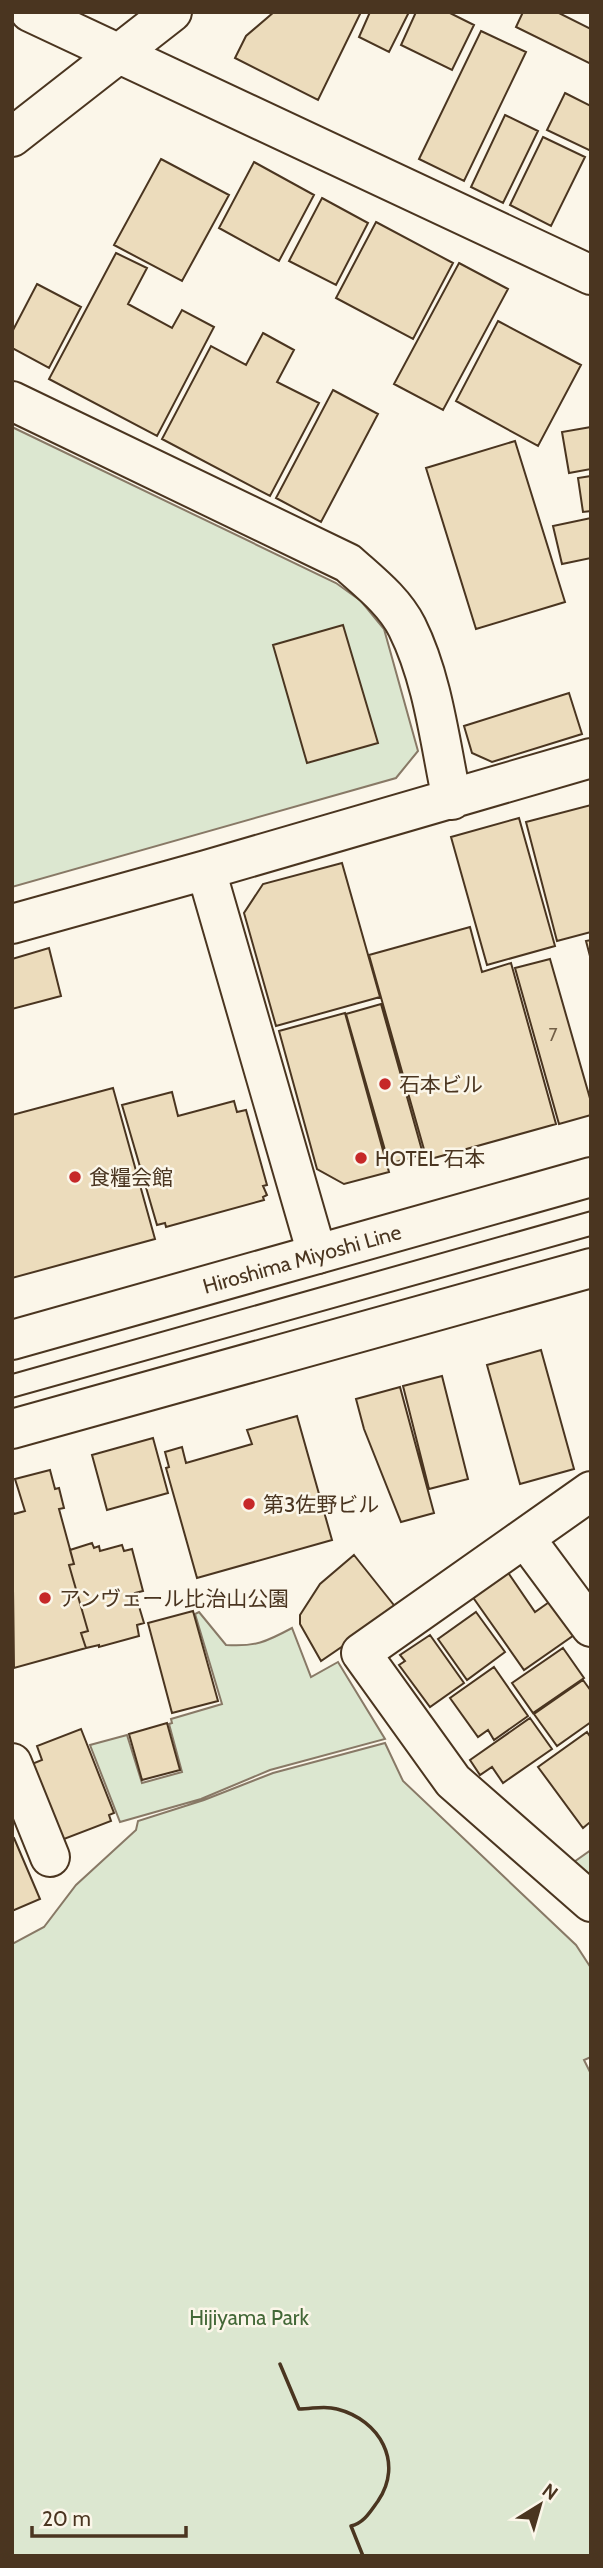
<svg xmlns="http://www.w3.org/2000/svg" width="603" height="2568" font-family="Cabin,'Noto Sans JP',sans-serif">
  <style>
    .green { fill: #dce7d0; stroke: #887966; stroke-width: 2 }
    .building { fill: #ecdcbc; stroke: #4a3520; stroke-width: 2 }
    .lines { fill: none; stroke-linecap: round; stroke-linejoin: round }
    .minor-casing { stroke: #4a3520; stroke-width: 42 }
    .major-casing { stroke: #4a3520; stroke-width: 42 }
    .minor { stroke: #fbf6e9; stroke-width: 38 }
    .major { stroke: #fbf6e9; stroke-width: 38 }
    .tram { stroke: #4a3520; stroke-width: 2 }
    .wall { stroke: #4a3520; stroke-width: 3.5 }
    .poi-dot { fill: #c62828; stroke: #fbf6e9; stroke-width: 2.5 }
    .labels { text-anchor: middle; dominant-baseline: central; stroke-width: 5; stroke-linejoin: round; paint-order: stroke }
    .number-label { font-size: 18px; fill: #725f47 }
    .poi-label { font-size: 21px; fill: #4a3520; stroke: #fbf6e9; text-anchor: start }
    .street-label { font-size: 21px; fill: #4a3520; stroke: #fbf6e9 }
    .park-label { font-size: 21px; fill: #436837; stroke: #fbf6e9 }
  </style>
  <rect width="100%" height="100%" fill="#fbf6e9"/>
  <path class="green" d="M 12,427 L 336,583 L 361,601 L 384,629 L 418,751 L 396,778 L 12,887 Z
    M 199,1612 L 226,1645 C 255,1647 266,1642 292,1628 L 311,1677 L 338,1662 L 385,1739 L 270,1770 L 201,1799 L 120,1822 L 90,1745 L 127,1735 L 142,1783 L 182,1772 L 169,1724 L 172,1723 L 171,1719 L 222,1704 L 195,1614 Z
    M 385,1743 L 403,1781 L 576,1945 L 591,1968 L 591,2057 L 584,2060 L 591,2074 L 591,2556 L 12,2556 L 12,1944 L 44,1927 L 76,1885 L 136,1830 L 138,1821 L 204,1800 L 273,1773 Z
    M 591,1850 L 591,1882 L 571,1864 Z"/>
  <path class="building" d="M 274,12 L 361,12 L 318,100 L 235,58 L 246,36 Z
    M 370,12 L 409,12 L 389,52 L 359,37 Z
    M 416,12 L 448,12 L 474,25 L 452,70 L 401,45 Z
    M 523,12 L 557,12 L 591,29 L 591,64 L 516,27 Z
    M 481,31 L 526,52 L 464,181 L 419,159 Z
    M 565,93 L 591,106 L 591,151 L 547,130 Z
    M 505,115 L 538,131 L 503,203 L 471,187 Z
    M 543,137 L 585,157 L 551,226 L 510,205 Z
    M 161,159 L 229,195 L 182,281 L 114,245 Z
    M 254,162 L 314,195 L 279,261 L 219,228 Z
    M 322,198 L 368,223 L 336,285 L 289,261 Z
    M 376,222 L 453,263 L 413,339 L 336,298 Z
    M 116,253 L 147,268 L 128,304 L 172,328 L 182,310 L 214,327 L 157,436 L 49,379 Z
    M 459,263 L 508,289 L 443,410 L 394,384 Z
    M 37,284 L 81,307 L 49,368 L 12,348 L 12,332 Z
    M 498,321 L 581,365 L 538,446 L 456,401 Z
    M 263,333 L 294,350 L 277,382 L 319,403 L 270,496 L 162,439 L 211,346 L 246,365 Z
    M 333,390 L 378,414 L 321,522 L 276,498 Z
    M 591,427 L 591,469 L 569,473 L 562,432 Z
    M 515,441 L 565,602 L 476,629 L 426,468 Z
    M 591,476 L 591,511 L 583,512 L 578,478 Z
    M 591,518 L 591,558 L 562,564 L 553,526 Z
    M 343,625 L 378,743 L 307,763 L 273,645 Z
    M 569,693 L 582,734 L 492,762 L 472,753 L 464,726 Z
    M 591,805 L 591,932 L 557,941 L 526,822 Z
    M 519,818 L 555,946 L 487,965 L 451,837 Z
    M 342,863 L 380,997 L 276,1026 L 244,913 L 263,884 Z
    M 470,927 L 482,972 L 511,963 L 556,1124 L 427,1160 L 369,955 Z
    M 591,940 L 591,960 L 586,941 Z
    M 49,948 L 61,996 L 12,1009 L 12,959 Z
    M 550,959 L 591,1102 L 591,1115 L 559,1124 L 515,968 Z
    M 381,1004 L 423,1154 L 389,1164 L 346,1014 Z
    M 345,1013 L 389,1172 L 344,1184 L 317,1169 L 279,1031 Z
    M 113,1088 L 155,1239 L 12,1278 L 12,1115 Z
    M 172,1092 L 178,1116 L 234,1101 L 237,1112 L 246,1110 L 267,1185 L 263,1186 L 267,1195 L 263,1197 L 264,1200 L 166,1227 L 165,1223 L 157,1225 L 122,1105 Z
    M 541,1350 L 574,1469 L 520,1484 L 487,1365 Z
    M 442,1376 L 468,1479 L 429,1489 L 403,1386 Z
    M 400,1387 L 434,1513 L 401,1522 L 364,1429 L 356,1399 Z
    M 297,1416 L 332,1540 L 197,1578 L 166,1468 L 169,1467 L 165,1452 L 182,1447 L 186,1463 L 252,1444 L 247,1430 Z
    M 153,1438 L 168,1493 L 107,1510 L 92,1455 Z
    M 50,1470 L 55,1489 L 59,1488 L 64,1508 L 59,1509 L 74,1564 L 69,1565 L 88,1631 L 81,1633 L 86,1648 L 14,1668 L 12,1510 L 14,1514 L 25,1511 L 15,1479 Z
    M 92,1543 L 94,1548 L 99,1546 L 100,1551 L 122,1545 L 124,1551 L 132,1549 L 143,1591 L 135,1593 L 144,1623 L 137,1625 L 139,1636 L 99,1647 L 99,1645 L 86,1648 L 81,1633 L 88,1631 L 69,1565 L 74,1564 L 70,1550 Z
    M 354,1555 L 397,1609 L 321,1661 L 300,1624 L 300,1615 L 320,1584 Z
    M 507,1571 L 535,1612 L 552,1600 L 577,1633 L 524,1670 L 472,1596 Z
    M 193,1611 L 218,1701 L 172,1713 L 148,1623 Z
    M 476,1612 L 505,1652 L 467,1680 L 438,1639 Z
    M 430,1635 L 464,1683 L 430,1707 L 399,1665 L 405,1661 L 400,1655 Z
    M 563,1648 L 584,1678 L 533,1713 L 512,1683 Z
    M 494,1667 L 528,1716 L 494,1740 L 488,1730 L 478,1737 L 450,1698 Z
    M 583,1680 L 591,1691 L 591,1722 L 557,1746 L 534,1714 Z
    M 530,1718 L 552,1749 L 503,1783 L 492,1767 L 480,1775 L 470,1760 Z
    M 167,1723 L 180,1770 L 142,1780 L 129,1734 Z
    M 81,1729 L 114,1813 L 109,1815 L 111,1821 L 51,1844 L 22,1768 L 42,1760 L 37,1746 Z
    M 587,1732 L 591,1738 L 591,1825 L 589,1823 L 583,1828 L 538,1767 Z
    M 14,1838 L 40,1899 L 12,1911 L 12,1839 Z"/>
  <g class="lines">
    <defs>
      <path id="minor" d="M 30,12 L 591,275
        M 12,137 L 172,12
        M 12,401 L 348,563 C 369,582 394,601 407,627 C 433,679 440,743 452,800
        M 206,870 L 317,1254
        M 12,924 L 206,870 L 591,758
        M 591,1491 L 361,1653 L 453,1781 L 591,1902
        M 525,1538 L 591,1627
        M 12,1763 L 50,1857"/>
      <g id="major">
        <path id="s1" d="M 12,1340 L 591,1177"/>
        <path d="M 12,1429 L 591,1268"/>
      </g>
    </defs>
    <use href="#minor" class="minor-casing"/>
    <use href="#major" class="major-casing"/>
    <use href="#minor" class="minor"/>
    <use href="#major" class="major"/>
    <path class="tram" d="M 12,1374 L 591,1211
      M 12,1398 L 591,1236"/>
    <path class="wall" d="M 280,2364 L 299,2409 C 313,2409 324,2405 337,2409 C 380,2420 404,2463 378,2501 C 370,2512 364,2523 351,2526 L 363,2556"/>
  </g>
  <g class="poi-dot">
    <circle cx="385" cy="1084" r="7"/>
    <circle cx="361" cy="1158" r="7"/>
    <circle cx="75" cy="1177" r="7"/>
    <circle cx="249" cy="1504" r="7"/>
    <circle cx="45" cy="1598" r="7"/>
  </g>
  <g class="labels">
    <g class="number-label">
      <text x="553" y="1035">7</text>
    </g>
    <g class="poi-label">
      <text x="399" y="1084">石本ビル</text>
      <text x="375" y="1158">HOTEL 石本</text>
      <text x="89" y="1177">食糧会館</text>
      <text x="263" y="1504">第3佐野ビル</text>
      <text x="59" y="1598">アンヴェール比治山公園</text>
    </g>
    <g class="street-label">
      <text stroke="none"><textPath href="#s1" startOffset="301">Hiroshima Miyoshi Line</textPath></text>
    </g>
    <g class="park-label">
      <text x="249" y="2317">Hijiyama Park</text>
    </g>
  </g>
  <rect width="603" height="2568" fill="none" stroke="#4a3520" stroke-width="28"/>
  <g transform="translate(540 2505) rotate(37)" stroke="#fbf6e9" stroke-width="5" paint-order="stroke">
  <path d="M0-5L12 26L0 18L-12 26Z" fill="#4a3520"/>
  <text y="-10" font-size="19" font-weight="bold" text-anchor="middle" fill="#4a3520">N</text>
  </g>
  <path d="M32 2526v10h154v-10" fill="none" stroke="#4a3520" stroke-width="3.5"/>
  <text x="42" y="2526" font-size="21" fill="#4a3520" stroke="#fbf6e9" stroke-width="5" paint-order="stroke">20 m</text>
</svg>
